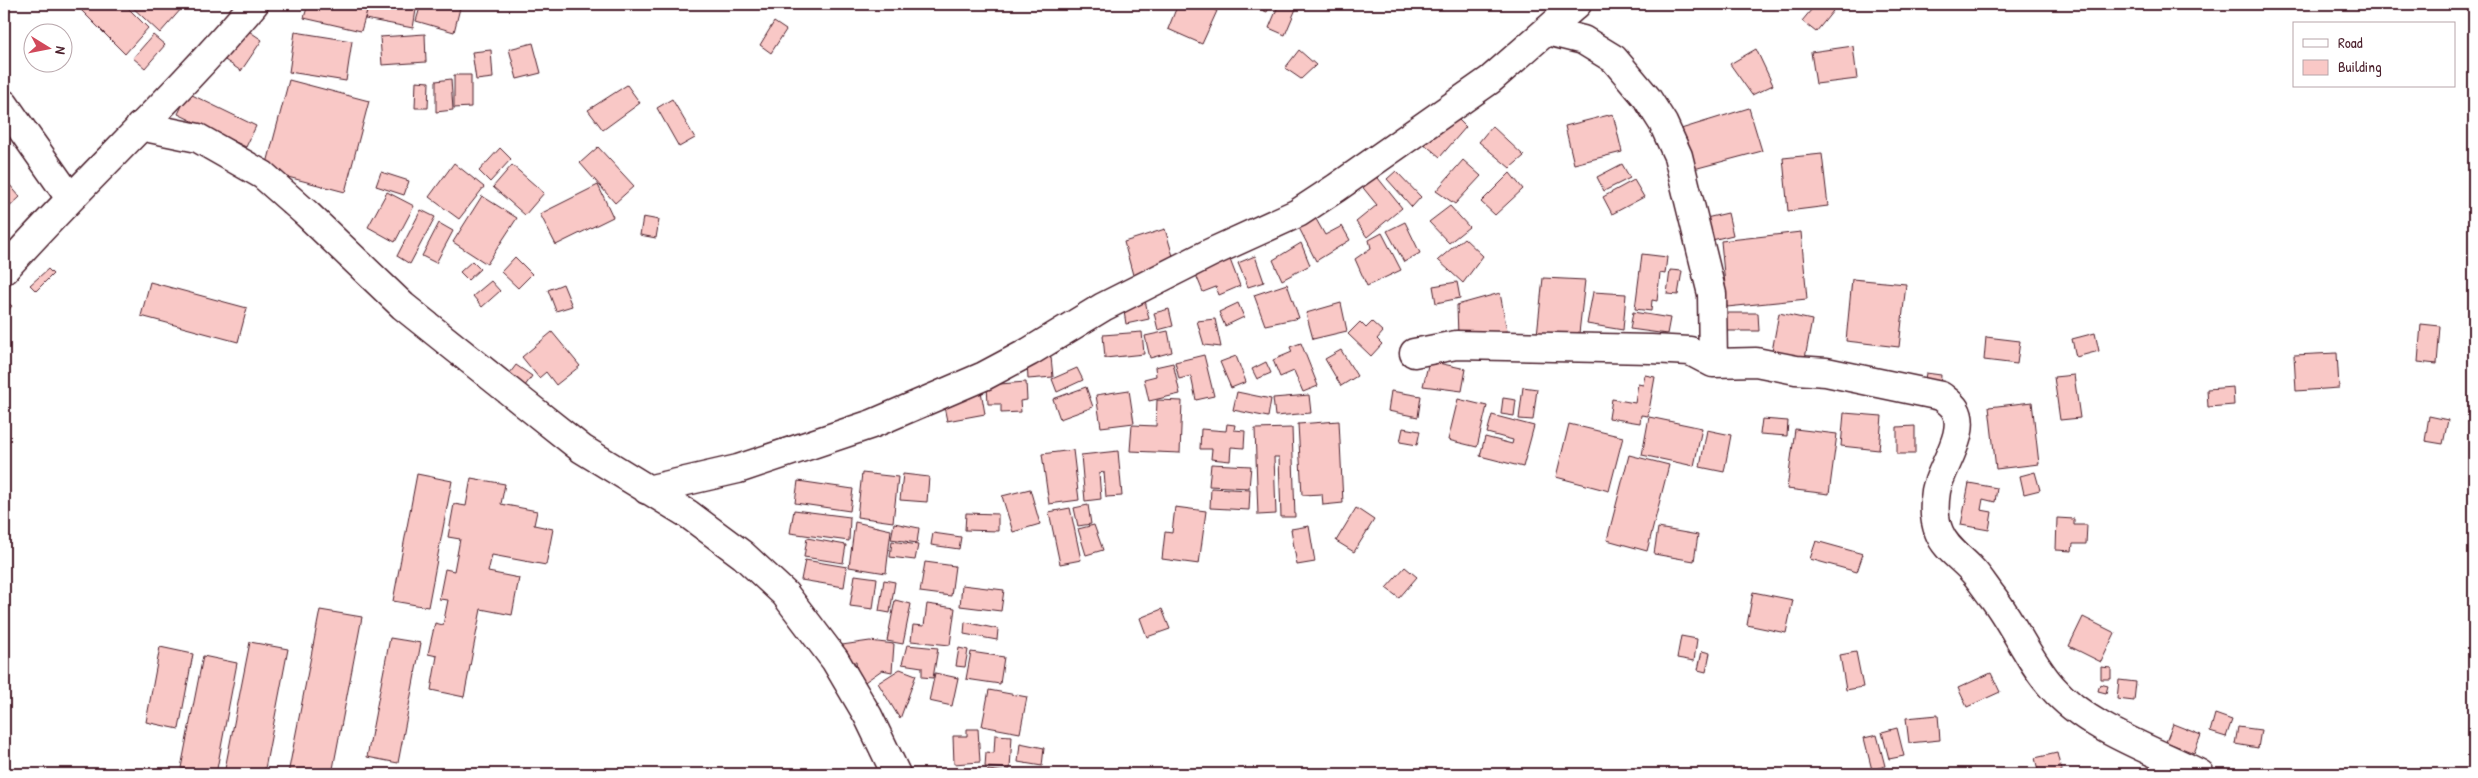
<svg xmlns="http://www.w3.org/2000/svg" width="2478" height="778" font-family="'Patrick Hand',sans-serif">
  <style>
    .building { fill: #f9c8c6; stroke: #4a1f2b }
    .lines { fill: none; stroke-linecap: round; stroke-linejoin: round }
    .minor-casing { stroke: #4a1f2b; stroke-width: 31 }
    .secondary-casing { stroke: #4a1f2b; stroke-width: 31 }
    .minor { stroke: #fff; stroke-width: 28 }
    .secondary { stroke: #fff; stroke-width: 28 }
  </style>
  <rect width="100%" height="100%" fill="#fff"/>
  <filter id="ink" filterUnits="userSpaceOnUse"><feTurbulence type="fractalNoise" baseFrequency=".02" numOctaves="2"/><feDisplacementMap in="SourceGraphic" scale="10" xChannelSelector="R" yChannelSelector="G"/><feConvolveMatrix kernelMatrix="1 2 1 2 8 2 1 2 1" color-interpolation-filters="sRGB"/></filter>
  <g filter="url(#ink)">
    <path class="building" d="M 75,4 L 124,4 L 148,28 L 125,54 Z
      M 129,4 L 178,4 L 182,8 L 160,33 Z
      M 308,4 L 369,4 L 361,31 L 304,18 Z
      M 369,4 L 417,4 L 413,28 L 365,19 Z
      M 421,4 L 461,4 L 454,32 L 416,21 Z
      M 1178,4 L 1201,4 L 1217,11 L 1202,44 L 1168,29 Z
      M 1248,4 L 1271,4 L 1267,12 Z
      M 1279,4 L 1298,4 L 1285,35 L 1269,28 Z
      M 1816,4 L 1824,4 L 1833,11 L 1816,32 L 1802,21 Z
      M 774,22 L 786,30 L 771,53 L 760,45 Z
      M 243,27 L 262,40 L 241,71 L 222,58 Z
      M 295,32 L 352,41 L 346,81 L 289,72 Z
      M 425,34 L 426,62 L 382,65 L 380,37 Z
      M 153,35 L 165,45 L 145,68 L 133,58 Z
      M 533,43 L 541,73 L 517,79 L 509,49 Z
      M 1853,46 L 1857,79 L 1816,84 L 1811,52 Z
      M 1756,49 L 1773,85 L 1752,95 L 1730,64 Z
      M 491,50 L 493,78 L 476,80 L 472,52 Z
      M 1299,50 L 1316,65 L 1301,79 L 1285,68 Z
      M 454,75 L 471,75 L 471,107 L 454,108 Z
      M 451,79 L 453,110 L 436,112 L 436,81 Z
      M 289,80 L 369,101 L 345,192 L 265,171 Z
      M 416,81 L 429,82 L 428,108 L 415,108 Z
      M 627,85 L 640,103 L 603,130 L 588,110 Z
      M 188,93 L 256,126 L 246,147 L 178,114 Z
      M 672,99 L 695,138 L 679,147 L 657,108 Z
      M 1749,108 L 1762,151 L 1694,169 L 1681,129 Z
      M 1450,111 L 1466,127 L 1440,157 L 1423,143 Z
      M 1613,114 L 1622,152 L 1574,164 L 1565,126 Z
      M 1492,126 L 1524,156 L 1510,168 L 1479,142 Z
      M 598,147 L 634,186 L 615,203 L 580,163 Z
      M 500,148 L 511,159 L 490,182 L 479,171 Z
      M 1822,154 L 1828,206 L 1788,211 L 1783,158 Z
      M 1463,160 L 1481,176 L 1455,204 L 1436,191 Z
      M 454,163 L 484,187 L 459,219 L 429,197 Z
      M 1622,164 L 1630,178 L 1604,191 L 1597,177 Z
      M 512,165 L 544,193 L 525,215 L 493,187 Z
      M 1370,168 L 1402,208 L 1367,237 L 1356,222 L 1377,205 L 1356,179 Z
      M 1396,171 L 1421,197 L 1412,207 L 1387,179 Z
      M 381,172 L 409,181 L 404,195 L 376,186 Z
      M 1510,173 L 1523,189 L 1495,215 L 1481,202 Z
      M 4,178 L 20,197 L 4,212 Z
      M 1634,180 L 1644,197 L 1612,214 L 1603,197 Z
      M 598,185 L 613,217 L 556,245 L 540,214 Z
      M 387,192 L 414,206 L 395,242 L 368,227 Z
      M 482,196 L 517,218 L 487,264 L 453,242 Z
      M 1450,206 L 1469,227 L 1449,243 L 1429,222 Z
      M 421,210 L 435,217 L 410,264 L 397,256 Z
      M 1312,212 L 1325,235 L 1342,226 L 1350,240 L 1316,261 L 1296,222 Z
      M 1728,213 L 1733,235 L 1712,240 L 1706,218 Z
      M 643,217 L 659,220 L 656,238 L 640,235 Z
      M 1405,222 L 1420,253 L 1404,262 L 1387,231 Z
      M 439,223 L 453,231 L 436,263 L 422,256 Z
      M 1165,229 L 1175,263 L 1133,275 L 1124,242 Z
      M 1801,232 L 1807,299 L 1727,307 L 1721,241 Z
      M 1382,233 L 1401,270 L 1367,286 L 1355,259 L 1371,248 L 1369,240 Z
      M 1464,238 L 1483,256 L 1463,283 L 1438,260 Z
      M 1301,243 L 1310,265 L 1282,280 L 1273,260 Z
      M 1642,254 L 1667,257 L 1665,274 L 1660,273 L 1657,301 L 1652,300 L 1651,311 L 1635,309 Z
      M 1255,256 L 1264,282 L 1248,287 L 1238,263 Z
      M 515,257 L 532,274 L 518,288 L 501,272 Z
      M 1229,257 L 1240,286 L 1219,295 L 1216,287 L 1203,292 L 1194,270 Z
      M 472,261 L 480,269 L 468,280 L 460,272 Z
      M 48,269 L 53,274 L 36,291 L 30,285 Z
      M 1670,270 L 1682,271 L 1678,295 L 1667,294 Z
      M 1543,278 L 1585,280 L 1578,342 L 1537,335 Z
      M 1852,279 L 1906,284 L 1899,347 L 1846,341 Z
      M 491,281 L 500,291 L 482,307 L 473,296 Z
      M 150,282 L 247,308 L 238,342 L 141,316 Z
      M 1457,282 L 1460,298 L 1436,303 L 1433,286 Z
      M 563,284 L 572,306 L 556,311 L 548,290 Z
      M 1287,284 L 1299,318 L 1265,325 L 1254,295 Z
      M 1593,292 L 1626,294 L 1623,330 L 1587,324 Z
      M 1500,293 L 1507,331 L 1458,337 L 1457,305 Z
      M 1145,300 L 1149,319 L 1126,324 L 1123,305 Z
      M 6,301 L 12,306 L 4,315 L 4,304 Z
      M 1238,303 L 1244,317 L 1225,326 L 1219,312 Z
      M 1341,303 L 1347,331 L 1313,339 L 1306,313 Z
      M 1169,309 L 1173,326 L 1158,330 L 1154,313 Z
      M 1633,312 L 1670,318 L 1667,334 L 1630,329 Z
      M 1726,313 L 1758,313 L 1759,331 L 1726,331 Z
      M 1779,313 L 1812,320 L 1804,364 L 1771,357 Z
      M 1215,319 L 1221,347 L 1204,345 L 1197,321 Z
      M 1360,322 L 1366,328 L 1372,322 L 1383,332 L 1377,339 L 1382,344 L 1371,356 L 1348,334 Z
      M 2421,324 L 2440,326 L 2437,364 L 2418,362 Z
      M 1168,331 L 1172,352 L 1150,358 L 1145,336 Z
      M 552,332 L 580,366 L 556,385 L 546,372 L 539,378 L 522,357 Z
      M 1142,332 L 1144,354 L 1105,358 L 1103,335 Z
      M 2095,333 L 2099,351 L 2076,357 L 2072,339 Z
      M 1986,337 L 2020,341 L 2017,364 L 1984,360 Z
      M 1301,343 L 1318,386 L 1303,392 L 1294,371 L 1280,377 L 1273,360 L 1292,352 L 1290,347 Z
      M 1341,350 L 1357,376 L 1341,386 L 1325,359 Z
      M 2337,353 L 2339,388 L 2296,391 L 2294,355 Z
      M 1204,355 L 1214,396 L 1196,400 L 1191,376 L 1179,379 L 1175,362 Z
      M 1236,356 L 1246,382 L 1231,388 L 1220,362 Z
      M 1051,357 L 1053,377 L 1028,379 L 1027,359 Z
      M 1429,361 L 1466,369 L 1462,391 L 1423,386 Z
      M 1266,362 L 1271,373 L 1257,379 L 1252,369 Z
      M 1173,363 L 1180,394 L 1149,401 L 1144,379 L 1156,376 L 1155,367 Z
      M 516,365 L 532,376 L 520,393 L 504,381 Z
      M 1077,368 L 1083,380 L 1057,392 L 1052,379 Z
      M 1926,373 L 1941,375 L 1940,387 L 1924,385 Z
      M 1645,375 L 1655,377 L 1648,416 L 1641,415 L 1640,423 L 1609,418 L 1612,399 L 1635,403 L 1638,384 L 1643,385 Z
      M 2074,375 L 2080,418 L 2060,420 L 2054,377 Z
      M 1026,382 L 1027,400 L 1020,401 L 1021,412 L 1001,413 L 1001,404 L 988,404 L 987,385 Z
      M 1086,387 L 1093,407 L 1060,419 L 1053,399 Z
      M 1523,387 L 1537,389 L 1533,420 L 1519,419 Z
      M 2233,387 L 2234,405 L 2208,407 L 2207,389 Z
      M 1129,390 L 1134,423 L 1101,427 L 1096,395 Z
      M 981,391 L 985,414 L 947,421 L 942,397 Z
      M 1391,391 L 1421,396 L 1418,417 L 1388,411 Z
      M 1237,392 L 1271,399 L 1268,417 L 1233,410 Z
      M 1309,395 L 1311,413 L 1275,416 L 1273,398 Z
      M 1503,398 L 1516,400 L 1514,416 L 1501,414 Z
      M 1458,399 L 1487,406 L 1477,447 L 1448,440 Z
      M 1157,400 L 1182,401 L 1180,453 L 1130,451 L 1132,425 L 1156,426 Z
      M 2032,402 L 2039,464 L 1996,469 L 1989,407 Z
      M 1844,413 L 1882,416 L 1879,450 L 1841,446 Z
      M 1492,415 L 1534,426 L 1523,467 L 1480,456 L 1485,437 L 1512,444 L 1513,440 L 1487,433 Z
      M 2429,416 L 2448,420 L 2443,444 L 2425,441 Z
      M 1649,417 L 1702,428 L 1694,466 L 1642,455 Z
      M 1762,419 L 1788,421 L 1787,436 L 1760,434 Z
      M 1339,421 L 1343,503 L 1323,505 L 1322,494 L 1302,495 L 1298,424 Z
      M 1227,424 L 1235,425 L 1234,430 L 1245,431 L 1244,448 L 1231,447 L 1230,461 L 1211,459 L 1212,449 L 1200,449 L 1201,429 L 1226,431 Z
      M 1569,424 L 1623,437 L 1609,491 L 1556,477 Z
      M 1915,426 L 1915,454 L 1897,454 L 1897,427 Z
      M 1292,428 L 1295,517 L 1281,517 L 1279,457 L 1274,457 L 1276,514 L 1258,515 L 1255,429 Z
      M 1403,428 L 1420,431 L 1417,445 L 1400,442 Z
      M 1795,429 L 1837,434 L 1829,494 L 1787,489 Z
      M 1707,430 L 1731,435 L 1724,472 L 1700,467 Z
      M 1073,450 L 1079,500 L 1049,504 L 1042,454 Z
      M 1118,451 L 1122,496 L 1106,497 L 1104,472 L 1099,473 L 1101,499 L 1085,501 L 1081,455 Z
      M 1629,455 L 1669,465 L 1647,551 L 1607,540 Z
      M 1211,464 L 1251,466 L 1249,488 L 1209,486 Z
      M 2035,472 L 2040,490 L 2024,494 L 2020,476 Z
      M 862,473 L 898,477 L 893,522 L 857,517 Z
      M 417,474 L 452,481 L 428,607 L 393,601 Z
      M 903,474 L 929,477 L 927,502 L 900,500 Z
      M 471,478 L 505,484 L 501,504 L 537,511 L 534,525 L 553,529 L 546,565 L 492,555 L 488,572 L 519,578 L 512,615 L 481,609 L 464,697 L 431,690 L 437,656 L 428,654 L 435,623 L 443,625 L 448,600 L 439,599 L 445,569 L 454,571 L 460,539 L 448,537 L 454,504 L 466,506 Z
      M 798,481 L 853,489 L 850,511 L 795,503 Z
      M 1969,483 L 1997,488 L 1995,502 L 1983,499 L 1981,510 L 1992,512 L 1989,530 L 1961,525 Z
      M 1211,488 L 1250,490 L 1249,510 L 1210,508 Z
      M 1030,489 L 1040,524 L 1013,532 L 1002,496 Z
      M 1088,505 L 1091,524 L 1078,526 L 1074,508 Z
      M 1175,507 L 1206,511 L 1199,564 L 1162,559 L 1165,532 L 1172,533 Z
      M 1070,508 L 1081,560 L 1060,564 L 1049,512 Z
      M 1356,508 L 1374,520 L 1354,552 L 1336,541 Z
      M 794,510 L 850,517 L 849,541 L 790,533 Z
      M 966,513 L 998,514 L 998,531 L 965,530 Z
      M 2057,518 L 2074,519 L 2074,525 L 2087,525 L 2086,544 L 2073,544 L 2072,551 L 2056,550 Z
      M 855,522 L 891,530 L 886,573 L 849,567 Z
      M 894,523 L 919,528 L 917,543 L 891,539 Z
      M 1094,525 L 1103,550 L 1086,555 L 1078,529 Z
      M 1309,526 L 1315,562 L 1297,565 L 1291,529 Z
      M 1658,528 L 1698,535 L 1694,561 L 1654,554 Z
      M 933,533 L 961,537 L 959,549 L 931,545 Z
      M 807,538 L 846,545 L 843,563 L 804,557 Z
      M 892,541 L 918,545 L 915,560 L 890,557 Z
      M 1816,541 L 1863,554 L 1857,572 L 1810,559 Z
      M 805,560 L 847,567 L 844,587 L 801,580 Z
      M 925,562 L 955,566 L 951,596 L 920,592 Z
      M 1405,567 L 1417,577 L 1399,598 L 1386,588 Z
      M 855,575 L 877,578 L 873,609 L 850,606 Z
      M 884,580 L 895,582 L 890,613 L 879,611 Z
      M 962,585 L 1004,590 L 1001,611 L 960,606 Z
      M 1753,592 L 1793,600 L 1786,633 L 1747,625 Z
      M 895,600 L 911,604 L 903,644 L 887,641 Z
      M 927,604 L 955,608 L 950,645 L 911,641 L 913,625 L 924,626 Z
      M 1162,609 L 1170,629 L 1147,637 L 1140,618 Z
      M 320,610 L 362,617 L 332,774 L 288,774 Z
      M 2083,617 L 2115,633 L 2101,662 L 2069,646 Z
      M 965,622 L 998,629 L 997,640 L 964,634 Z
      M 1681,636 L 1697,639 L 1694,661 L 1677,658 Z
      M 390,638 L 421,643 L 398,763 L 367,757 Z
      M 870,641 L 894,644 L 892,672 L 882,670 L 859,686 L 856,662 L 844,664 L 842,645 Z
      M 250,642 L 288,649 L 264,774 L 224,774 Z
      M 907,645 L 938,648 L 933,678 L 922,677 L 922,667 L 902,664 Z
      M 160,647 L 193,654 L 179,729 L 146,722 Z
      M 959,648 L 968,650 L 965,667 L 956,666 Z
      M 1702,651 L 1710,653 L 1706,672 L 1698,670 Z
      M 971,652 L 1004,657 L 1000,684 L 966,679 Z
      M 1856,652 L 1863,687 L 1846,690 L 1840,655 Z
      M 203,656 L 237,663 L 216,774 L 181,768 Z
      M 2101,667 L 2111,668 L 2111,679 L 2101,679 Z
      M 900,669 L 916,675 L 900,719 L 878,683 Z
      M 935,673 L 958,678 L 952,706 L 929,701 Z
      M 1991,673 L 2000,692 L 1967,707 L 1958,688 Z
      M 2119,680 L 2136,682 L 2134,701 L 2117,699 Z
      M 2100,684 L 2108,686 L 2106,693 L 2098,691 Z
      M 989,690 L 1027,697 L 1020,733 L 982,726 Z
      M 2215,714 L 2232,720 L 2226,737 L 2210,732 Z
      M 1938,715 L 1940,740 L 1909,743 L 1906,718 Z
      M 2173,724 L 2201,735 L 2194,753 L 2166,742 Z
      M 2238,727 L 2261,730 L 2258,748 L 2235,744 Z
      M 1897,728 L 1904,756 L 1889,759 L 1882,732 Z
      M 967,729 L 978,729 L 980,762 L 954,764 L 953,736 L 967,736 Z
      M 995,735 L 1012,736 L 1010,769 L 985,767 L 986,752 L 994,753 Z
      M 1877,735 L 1885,766 L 1872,770 L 1864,738 Z
      M 1020,743 L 1044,748 L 1042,766 L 1018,762 Z
      M 2057,753 L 2062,774 L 2039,774 L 2035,758 Z
      M 976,770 L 976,774 L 939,774 L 939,772 Z
      M 988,770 L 1014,773 L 1013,774 L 987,774 Z"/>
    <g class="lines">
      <defs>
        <path id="minor" d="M 1547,31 L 1583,40 L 1614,59 L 1647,98 L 1663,123 L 1678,156 L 1712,294 L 1713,363 L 1756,362 L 1796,370 L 1826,372 L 1941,396 C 1946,400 1952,404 1955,409 C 1969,432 1940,468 1936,491 C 1934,504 1934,520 1939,532 C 1945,548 1960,557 1971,569 C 1979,577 1985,587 1992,596 C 2014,624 2028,660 2052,687 C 2088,729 2151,749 2200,774
          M 4,104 L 70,198
          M 140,126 L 198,138 L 263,175 L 307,214 L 403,306 L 524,403 L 582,449 L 688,514 L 743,555 L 785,594 L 835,660 L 868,716 L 896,774
          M 1414,353 L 1456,345 L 1651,349 L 1690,351 L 1713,363
          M 647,490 L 738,469 L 872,424 L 984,376 L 1029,352 L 1103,307 L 1210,253 L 1298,213 L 1336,188 L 1490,80 L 1577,4"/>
        <path id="secondary" d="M 4,270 C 85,179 176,97 254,4"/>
      </defs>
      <use href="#minor" class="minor-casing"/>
      <use href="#secondary" class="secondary-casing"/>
      <use href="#minor" class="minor"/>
      <use href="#secondary" class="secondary"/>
    </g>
  </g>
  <rect width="2478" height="778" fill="none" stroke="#fff" stroke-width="20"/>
  <rect x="10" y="10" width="2458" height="758" fill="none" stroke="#4a1f2b" stroke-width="2" filter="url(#ink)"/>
  <rect x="2293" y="22" width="162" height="65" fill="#ffffff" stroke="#b7a5aa"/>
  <rect x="2303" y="39" width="25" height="8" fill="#ffffff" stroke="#b7a5aa"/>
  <text x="2338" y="48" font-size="15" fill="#4a1f2b">Road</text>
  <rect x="2303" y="60" width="25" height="15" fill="#f9c8c6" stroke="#b7a5aa"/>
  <text x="2338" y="72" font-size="15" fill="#4a1f2b">Building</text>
  <g transform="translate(48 48) rotate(100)"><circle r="24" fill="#ffffff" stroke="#b7a5aa"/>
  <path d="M0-4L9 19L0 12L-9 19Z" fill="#d1495b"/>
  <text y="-8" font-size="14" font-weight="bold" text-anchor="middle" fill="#4a1f2b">N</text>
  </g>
</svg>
